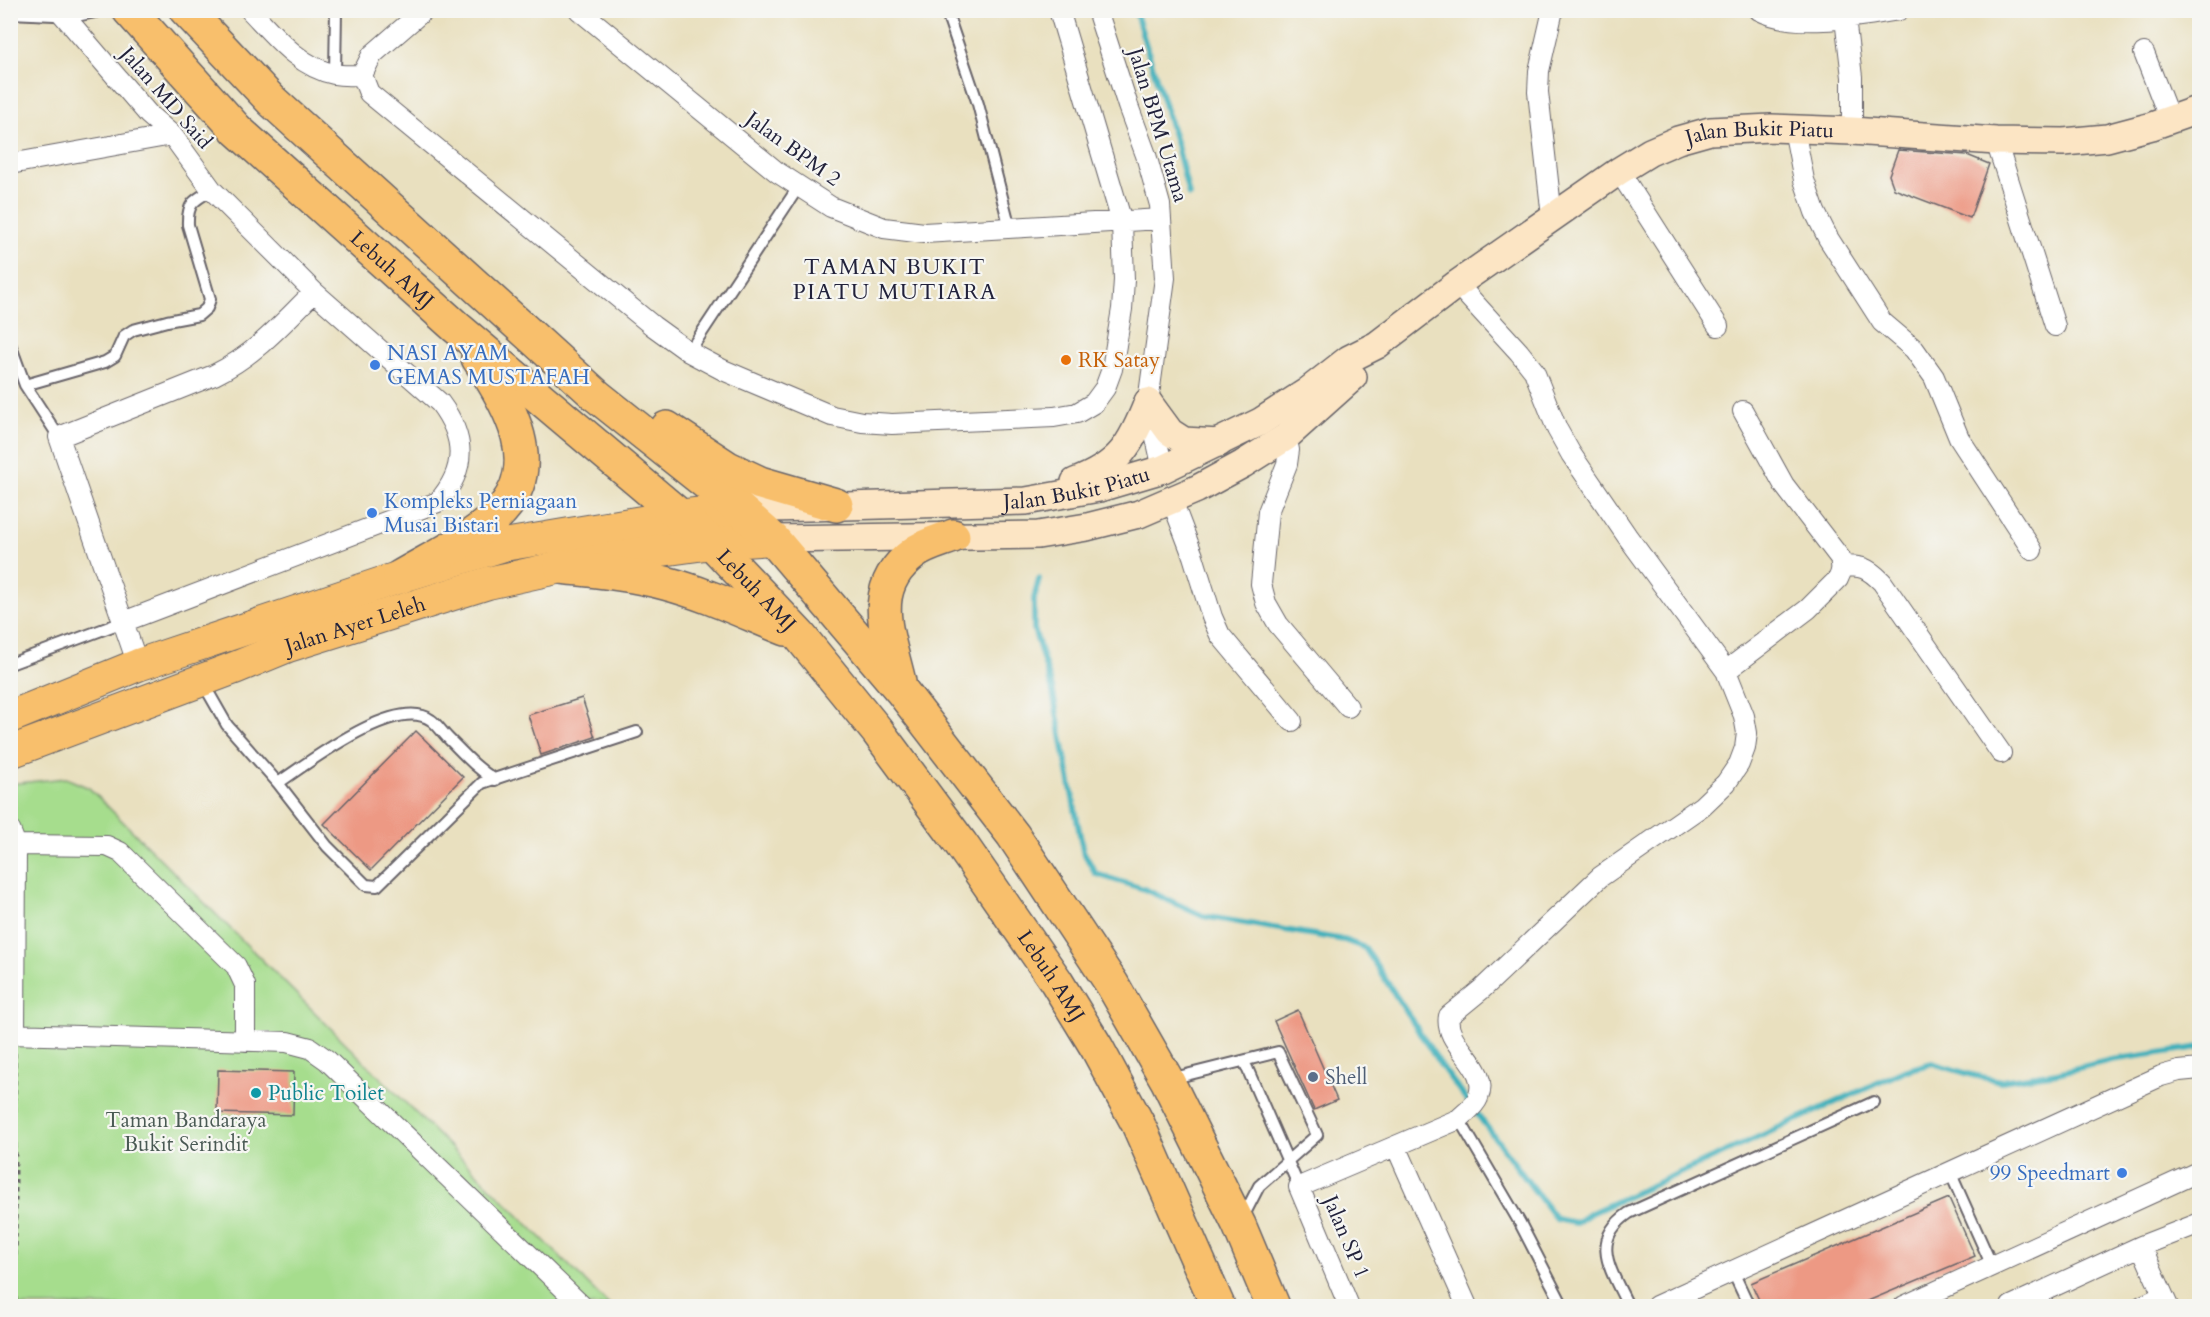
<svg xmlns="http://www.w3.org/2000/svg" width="2210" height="1317" font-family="Cardo,serif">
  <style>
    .green { fill: #a6dd8d; stroke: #648064; stroke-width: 1.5 }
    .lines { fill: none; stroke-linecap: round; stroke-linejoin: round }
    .stream { stroke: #40b0bb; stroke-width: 6 }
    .building { fill: #ed9984 }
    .service-casing { stroke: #686469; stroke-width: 14 }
    .minor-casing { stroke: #686469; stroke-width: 22 }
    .secondary-casing { stroke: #686469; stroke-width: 30 }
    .primary-casing { stroke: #686469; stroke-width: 34 }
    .trunk-casing { stroke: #686469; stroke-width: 36 }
    .path { stroke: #686469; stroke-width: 4; stroke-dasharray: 4.5 4.5; stroke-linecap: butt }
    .service { stroke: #fff; stroke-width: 10 }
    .minor { stroke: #fff; stroke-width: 20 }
    .secondary { stroke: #fce5c4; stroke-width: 27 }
    .primary { stroke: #f8bf6c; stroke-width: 32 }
    .trunk { stroke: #f8bf6c; stroke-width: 33 }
    .food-dot { fill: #e8710a; stroke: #f6f6f2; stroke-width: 2 }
    .shop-dot { fill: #3f7fe0; stroke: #f6f6f2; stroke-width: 2 }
    .service-dot { fill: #5c6f8a; stroke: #f6f6f2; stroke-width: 2 }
    .culture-dot { fill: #0f9aa8; stroke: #f6f6f2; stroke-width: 2 }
    .labels { text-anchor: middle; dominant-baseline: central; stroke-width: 4.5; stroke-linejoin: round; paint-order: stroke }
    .street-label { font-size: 21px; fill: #22223b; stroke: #f6f6f2 }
    .shop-label { font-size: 21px; fill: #366cbe; stroke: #f6f6f2; text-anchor: start }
    .food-label { font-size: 21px; fill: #c56008; stroke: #f6f6f2; text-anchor: start }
    .service-label { font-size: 21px; fill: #4e5e75; stroke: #f6f6f2; text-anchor: start }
    .culture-label { font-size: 21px; fill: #0d838f; stroke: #f6f6f2; text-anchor: start }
    .park-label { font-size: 21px; fill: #4a5a54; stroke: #f6f6f2 }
    .neighbourhood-label { font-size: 22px; letter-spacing: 1.5px; fill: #22223b; stroke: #f6f6f2 }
  </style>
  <rect width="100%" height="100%" fill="#f6f6f2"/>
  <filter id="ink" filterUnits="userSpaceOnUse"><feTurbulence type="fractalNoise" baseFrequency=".0167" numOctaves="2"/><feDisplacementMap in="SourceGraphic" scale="12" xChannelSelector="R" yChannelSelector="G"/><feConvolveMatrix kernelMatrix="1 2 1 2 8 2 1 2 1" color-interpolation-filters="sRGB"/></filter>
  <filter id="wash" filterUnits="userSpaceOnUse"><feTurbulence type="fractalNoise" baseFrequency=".008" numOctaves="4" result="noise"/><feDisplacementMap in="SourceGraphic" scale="24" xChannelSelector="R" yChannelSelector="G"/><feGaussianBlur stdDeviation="1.35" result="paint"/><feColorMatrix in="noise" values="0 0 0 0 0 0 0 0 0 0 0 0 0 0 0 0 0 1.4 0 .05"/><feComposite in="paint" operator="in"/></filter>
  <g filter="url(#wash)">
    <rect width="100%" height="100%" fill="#e9e0bf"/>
    <path class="green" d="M 66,778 L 89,788 L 610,1306 L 11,1306 L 10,784 Z"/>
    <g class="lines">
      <path class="stream" d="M 1135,10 L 1177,145 L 1189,195
        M 1039,579 L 1034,599 L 1034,629 L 1052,688 L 1083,851 L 1096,874 L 1144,889 L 1203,916 L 1344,940 L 1365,948 L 1442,1067 L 1556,1219 L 1576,1223 L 1589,1214 L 1904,1071 L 1932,1063 L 1972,1075 L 2001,1081 L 2057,1073 L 2111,1060 L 2200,1047"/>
    </g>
    <g id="blocks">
      <path class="building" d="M 1898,150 L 1967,155 L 1989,164 L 1970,218 L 1894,189 L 1889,175 Z
        M 582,698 L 595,737 L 541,755 L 528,715 Z
        M 416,731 L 463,777 L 371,870 L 324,824 Z
        M 1298,1010 L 1337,1100 L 1314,1110 L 1274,1021 Z
        M 218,1070 L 294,1072 L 293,1115 L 217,1113 Z
        M 1949,1198 L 1975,1256 L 1856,1306 L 1762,1306 L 1751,1283 Z"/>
    </g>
  </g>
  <g filter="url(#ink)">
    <use href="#blocks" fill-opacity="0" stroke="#686469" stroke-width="1.5"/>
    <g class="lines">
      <defs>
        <path id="service" d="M 946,10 L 978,104 L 1010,228
          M 10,13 L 76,16 L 105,10
          M 335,74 L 336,10
          M 10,344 L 25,385 L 59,437
          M 689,352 L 799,186
          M 25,385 L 105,362 L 115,356 L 124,336 L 133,330 L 167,321 L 199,315 L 207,308 L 210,299 L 188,225 C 187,203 194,200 212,190
          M 10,664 L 123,622
          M 203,683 L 227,725 L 278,783 L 327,846 L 366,885 L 377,886 L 482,783 L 637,732
          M 278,783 C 308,763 396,695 431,720 C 437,724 442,732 447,737 C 463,753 476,768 495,780
          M 1244,1061 L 1299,1187
          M 1170,1079 L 1278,1052 L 1317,1135 L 1259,1186 L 1242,1219
          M 1459,1119 L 1520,1223 L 1563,1306
          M 1950,1172 L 1992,1266
          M 1733,1272 L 1749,1306
          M 1628,1306 C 1612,1271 1588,1241 1629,1213 L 1874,1102"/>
        <path id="minor" d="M 59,10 L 149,115 L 172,135 L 212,190 L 314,292 L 440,403 C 466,438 467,469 438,502 L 123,622
          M 250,10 C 274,35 299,67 334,74 C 343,76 353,75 362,75
          M 579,10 L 777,172 L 831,207 L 884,228 L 924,233 L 1161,219
          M 1097,10 L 1128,106 L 1146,155 L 1160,205 L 1165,278 L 1148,402 L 1163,469
          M 1759,10 C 1797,30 1858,16 1899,10
          M 1844,10 L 1852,77 L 1852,131
          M 2144,53 L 2170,120
          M 362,75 L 369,93 L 653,326 L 689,352 L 723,370 L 832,416 L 862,422 L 892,424 L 1054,417 L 1077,413 L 1094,403 L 1105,388 L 1112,369 L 1122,309 L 1124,280 L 1122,222 L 1059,10
          M 362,75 L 372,55 L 424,10
          M 1794,129 L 1804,180 L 1815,212 L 1828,238 L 1882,322 L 1914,349 L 1934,377 L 1959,438 L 2032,550
          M 1996,141 L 2055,326
          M 10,164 L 172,135
          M 1619,171 L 1718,326
          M 1552,217 L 1538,92 L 1539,71 L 1553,10
          M 1286,437 L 1289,450 L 1287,464 L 1268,512 L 1261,584 L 1266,603 L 1278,624 L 1348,707
          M 1172,501 L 1193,556 L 1212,617 L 1220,635 L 1292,721
          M 1842,566 C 1862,566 1867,567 1882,582 L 2001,753
          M 138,665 L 59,437 L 214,375 C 255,355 282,324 314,292
          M 1726,671 L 1808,609 L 1838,579 C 1842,572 1842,567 1840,558 L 1784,485 L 1743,411
          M 10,830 L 16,845 L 15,1034
          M 16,845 L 107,846 L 120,852 L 236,966 L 245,985 L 245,1041
          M 10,1034 L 287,1042 L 310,1048 L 327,1060 L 582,1306
          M 1396,1146 L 1467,1306
          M 2141,1246 L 2168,1306
          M 1349,1306 L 1299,1187 L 1459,1119 C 1465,1113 1475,1106 1478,1098 C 1492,1066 1443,1046 1449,1016 L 1482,989 L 1600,877 L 1702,806 L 1726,783 L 1739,764 L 1745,748 L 1747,733 L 1744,716 L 1726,671 L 1627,536 L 1571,454 L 1557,429 L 1534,371 L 1519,352 L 1457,284
          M 1656,1306 L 2161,1076 L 2179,1071 L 2200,1069
          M 1904,1306 L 2200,1171
          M 2011,1306 L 2141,1246 L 2200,1223
          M 2142,1306 L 2163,1296"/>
        <g id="secondary">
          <path d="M 1148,402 L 1170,432 L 1184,441 L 1219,443"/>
          <path d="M 1075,482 C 1120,465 1131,445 1148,402"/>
          <path id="s1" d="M 739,509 L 1026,501 L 1099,488 L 1163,469 L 1260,422 L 1308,391 L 1349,359 L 1377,345 L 1457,284 L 1619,171 L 1650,152 L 1678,140 L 1710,131 L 1771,128 L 1852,131 L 1996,141 L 2064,142 L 2107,138 L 2152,126 L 2200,109"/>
          <path d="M 773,539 L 1038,535 L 1087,527 L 1139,514 L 1197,489 L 1243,464 L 1286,437 L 1353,377"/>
        </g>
        <g id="primary">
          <path d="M 10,717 L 138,665 L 400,577 L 504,545 L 678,516 L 739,509"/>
          <path id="s2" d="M 10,752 L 237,667 L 288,646 L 488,583 L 561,567 L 655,551 L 712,543 L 773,539"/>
        </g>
        <g id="trunk">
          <path id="s3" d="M 129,10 L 237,130 L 456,327 L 712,543 L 799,635 L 878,732 L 961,844 L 1056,981 L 1097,1048 L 1138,1124 L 1218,1306"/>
          <path d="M 186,10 L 272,101 L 597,396 L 739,509 L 773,539 L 901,690 L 1013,835 L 1112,984 L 1167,1080 L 1239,1225 L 1273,1306"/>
          <path d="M 667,428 L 728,468 L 760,483 L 836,505"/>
          <path d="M 561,567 C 596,571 631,574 665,583 C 707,594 746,613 786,629"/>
          <path d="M 400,577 C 432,558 470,541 497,515 C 547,467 509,404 478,358"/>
          <path d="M 899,682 C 888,634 866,588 914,553 C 924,545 940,541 953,536"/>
        </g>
      </defs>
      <use href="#service" class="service-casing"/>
      <use href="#minor" class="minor-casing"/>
      <use href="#secondary" class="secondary-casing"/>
      <use href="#primary" class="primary-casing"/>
      <use href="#trunk" class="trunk-casing"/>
      <path class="path" d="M 15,1053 L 16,1306"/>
      <use href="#service" class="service"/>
      <use href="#minor" class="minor"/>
      <use href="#secondary" class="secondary"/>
      <use href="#primary" class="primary"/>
      <use href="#trunk" class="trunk"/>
    </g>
  </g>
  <circle class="food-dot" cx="1066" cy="360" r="6"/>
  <g class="shop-dot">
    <circle cx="375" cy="365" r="6"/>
    <circle cx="372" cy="513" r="6"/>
    <circle cx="2122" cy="1173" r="6"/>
  </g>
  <circle class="service-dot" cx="1313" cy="1077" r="6"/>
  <circle class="culture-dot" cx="256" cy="1093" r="6"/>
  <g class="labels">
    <g class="street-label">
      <text transform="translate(166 98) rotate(49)">Jalan MD Said</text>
      <text transform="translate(1158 125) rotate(73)">Jalan BPM Utama</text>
      <text stroke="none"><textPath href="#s1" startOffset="1124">Jalan Bukit Piatu</textPath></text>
      <text transform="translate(793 149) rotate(36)">Jalan BPM 2</text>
      <text stroke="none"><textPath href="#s3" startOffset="370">Lebuh AMJ</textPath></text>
      <text stroke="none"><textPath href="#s1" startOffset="339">Jalan Bukit Piatu</textPath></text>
      <text stroke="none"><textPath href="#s3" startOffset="856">Lebuh AMJ</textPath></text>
      <text stroke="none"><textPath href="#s2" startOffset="368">Jalan Ayer Leleh</textPath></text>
      <text stroke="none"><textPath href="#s3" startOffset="1342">Lebuh AMJ</textPath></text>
      <text transform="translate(1346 1237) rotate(67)">Jalan SP 1</text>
    </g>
    <g class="shop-label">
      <text x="387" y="353">NASI AYAM<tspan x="387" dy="24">GEMAS MUSTAFAH</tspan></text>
      <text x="384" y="501">Kompleks Perniagaan<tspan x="384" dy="24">Musai Bistari</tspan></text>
      <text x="2110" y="1173" text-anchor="end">99 Speedmart</text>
    </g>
    <g class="food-label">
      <text x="1078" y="360">RK Satay</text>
    </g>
    <g class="service-label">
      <text x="1325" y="1077">Shell</text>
    </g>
    <g class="culture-label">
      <text x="268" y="1093">Public Toilet</text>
    </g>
    <g class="park-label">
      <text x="186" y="1120">Taman Bandaraya<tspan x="186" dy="24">Bukit Serindit</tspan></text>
    </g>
    <g class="neighbourhood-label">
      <text x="895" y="267">TAMAN BUKIT<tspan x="895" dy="25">PIATU MUTIARA</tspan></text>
    </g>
  </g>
  <rect width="2210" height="1317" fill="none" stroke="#f6f6f2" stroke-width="36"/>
</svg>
